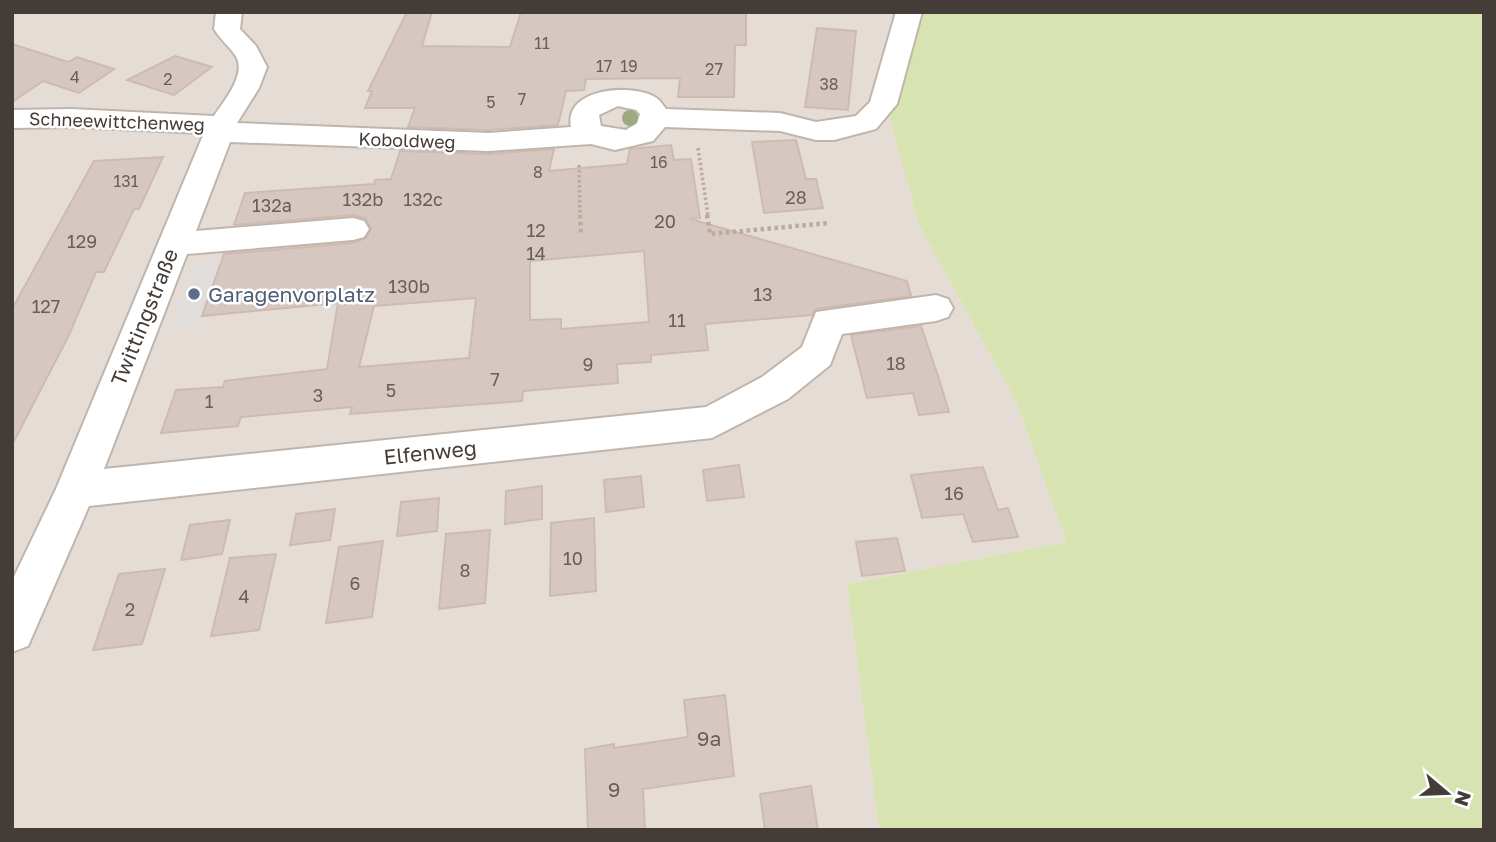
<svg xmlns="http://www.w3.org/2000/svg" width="1496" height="842" font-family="'Golos Text',sans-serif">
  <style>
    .residential { fill: #e5ddd5 }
    .green { fill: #d8e3b2 }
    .parking { fill: #e0dddb }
    .building { fill: #d6c8c0; stroke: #cdbbb1; stroke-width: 2; fill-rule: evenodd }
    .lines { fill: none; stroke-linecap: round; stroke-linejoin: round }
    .minor-casing { stroke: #c0b5ad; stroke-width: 4 }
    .path-far1 { stroke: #bdaa9c; stroke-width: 3.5; stroke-dasharray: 2.5 2.5; stroke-linecap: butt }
    .path { stroke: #bdaa9c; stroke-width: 4.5; stroke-dasharray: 3.5 3.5; stroke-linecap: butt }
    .minor { fill: #fff; fill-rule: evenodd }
    .tree { fill: #9da981 }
    .service-dot { fill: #5c6f8a; stroke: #fff; stroke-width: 2.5 }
    .labels { text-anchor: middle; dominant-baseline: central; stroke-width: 5; stroke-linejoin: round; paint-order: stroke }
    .far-number-label { font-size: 16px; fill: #685f58 }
    .far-street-label { font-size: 18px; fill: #443c36; stroke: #fff }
    .number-label { font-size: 18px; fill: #685f58 }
    .service-label { font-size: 21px; fill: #4e5e75; stroke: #fff; text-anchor: start }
    .street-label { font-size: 21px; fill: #443c36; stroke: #fff }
    .near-number-label { font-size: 21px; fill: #685f58 }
  </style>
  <rect width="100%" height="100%" fill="#f2ece6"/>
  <path class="residential" d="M 12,12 L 900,12 L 887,109 L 919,225 L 1017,404 L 1066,542 L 847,584 L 879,830 L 12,830 Z"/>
  <path class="green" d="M 915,12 L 1484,12 L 1484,830 L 879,830 L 847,584 L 1066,542 L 1017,404 L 919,225 L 887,109 Z"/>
  <path class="parking" d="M 219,261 L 197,326 L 169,329 L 192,263 Z"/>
  <path class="building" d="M 407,12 L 432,12 L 422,46 L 510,47 L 521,12 L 746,12 L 746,45 L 735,45 L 734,97 L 678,97 L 680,78 L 586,79 L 584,90 L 566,91 L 558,125 L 489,130 L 408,127 L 415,108 L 365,108 L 372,91 L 368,91 Z
    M 817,28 L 856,31 L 848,110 L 805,107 Z
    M 12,44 L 68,62 L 77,57 L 114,69 L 79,93 L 43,81 L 12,102 Z
    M 175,56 L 212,67 L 174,95 L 127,80 Z
    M 796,140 L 806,179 L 816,179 L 823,208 L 764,213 L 752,142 Z
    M 671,145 L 674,160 L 691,159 L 700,218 L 690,219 L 907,281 L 911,296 L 816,309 L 812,315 L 705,324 L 708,350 L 651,355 L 651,362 L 617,364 L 618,383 L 523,391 L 522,401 L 350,414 L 352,407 L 241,417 L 238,426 L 161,433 L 176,390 L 223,387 L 225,381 L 327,369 L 338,303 L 202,316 L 224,254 L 353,243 L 366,238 L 371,228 L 365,218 L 353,215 L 234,225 L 245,193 L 374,184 L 375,180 L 391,179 L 400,151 L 489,154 L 554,149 L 549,171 L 627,164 L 630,149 ZM 644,251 L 649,322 L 561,329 L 561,319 L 530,320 L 530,261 ZM 476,298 L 469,358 L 359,367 L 374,306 Z
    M 163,157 L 139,209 L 134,209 L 104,272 L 96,272 L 68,337 L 12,445 L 12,309 L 94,161 Z
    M 921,326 L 938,376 L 949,412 L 919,415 L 913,393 L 867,398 L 851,335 Z
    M 739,465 L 744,497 L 707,501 L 703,470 Z
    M 983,467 L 998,510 L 1008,508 L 1018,537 L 973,542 L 963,514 L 922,518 L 911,475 Z
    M 641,476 L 644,507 L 606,512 L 604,480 Z
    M 542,486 L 542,519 L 505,524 L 506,491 Z
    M 439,498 L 437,531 L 397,536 L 401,502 Z
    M 335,509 L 330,540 L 290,545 L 296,514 Z
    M 594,518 L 596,591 L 550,596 L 551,523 Z
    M 230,520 L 222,554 L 181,560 L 190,525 Z
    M 490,530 L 485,603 L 439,609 L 446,534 Z
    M 897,538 L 905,571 L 862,576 L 856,542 Z
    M 383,541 L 372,617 L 326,623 L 339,547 Z
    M 276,554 L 259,630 L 211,636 L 230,558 Z
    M 165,569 L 142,644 L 93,650 L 119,574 Z
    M 725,695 L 734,776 L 643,789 L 645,830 L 588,830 L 585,749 L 614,744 L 614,748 L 688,737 L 684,700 Z
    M 811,786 L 818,830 L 765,830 L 760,794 Z"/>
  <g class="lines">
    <defs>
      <path id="minor" d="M 216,12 L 242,12 L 240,29 L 256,46 L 267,67 L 259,88 L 237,123 L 489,133 L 571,127 C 563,88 631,83 655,97 C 659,99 663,105 666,109 L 780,113 L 816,122 L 856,116 L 870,102 L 896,12 L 922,12 L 897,104 L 876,129 L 834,140 L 816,140 L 780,131 L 665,127 L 653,141 L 615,150 L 591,144 L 489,151 L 230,142 L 196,231 L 353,218 L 364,221 L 369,229 L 364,237 L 353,240 L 187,254 L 104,469 L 706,407 L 762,377 L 802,347 L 816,312 L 936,295 L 948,299 L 953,308 L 948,317 L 936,321 L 842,334 L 830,365 L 788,399 L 712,438 L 89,506 L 28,646 L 12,652 L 12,581 L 56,489 L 204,133 L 71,127 L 12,128 L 12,110 L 71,109 L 214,116 C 224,101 248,73 235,55 C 229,46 220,39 214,29 ZM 618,106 L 636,110 L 640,114 L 637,123 L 626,130 L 601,126 L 599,115 Z"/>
    </defs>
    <use href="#minor" class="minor-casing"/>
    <path class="path-far1" d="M 698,148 L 708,216
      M 579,165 L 580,216"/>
    <path class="path" d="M 580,215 L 581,234
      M 707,215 L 710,234 L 829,223"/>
    <use href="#minor" class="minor"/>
  </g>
  <circle class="tree" cx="630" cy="118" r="8"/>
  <circle class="service-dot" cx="194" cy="294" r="7"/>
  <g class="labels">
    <g class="far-number-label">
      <text x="542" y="43">11</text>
      <text x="604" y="66">17</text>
      <text x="629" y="66">19</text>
      <text x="714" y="69">27</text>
      <text x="75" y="77">4</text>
      <text x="168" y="79">2</text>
      <text x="829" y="84">38</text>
      <text x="522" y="99">7</text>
      <text x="491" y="102">5</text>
      <text x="659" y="162">16</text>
      <text x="538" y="172">8</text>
      <text x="126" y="181">131</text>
    </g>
    <g class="far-street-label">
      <text transform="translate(117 121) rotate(2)">Schneewittchenweg</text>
      <text transform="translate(407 140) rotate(2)">Koboldweg</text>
    </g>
    <g class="number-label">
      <text x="796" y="197">28</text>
      <text x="363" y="199">132b</text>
      <text x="423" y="199">132c</text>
      <text x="272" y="205">132a</text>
      <text x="665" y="221">20</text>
      <text x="536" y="230">12</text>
      <text x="82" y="241">129</text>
      <text x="536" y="253">14</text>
      <text x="409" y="286">130b</text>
      <text x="763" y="294">13</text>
      <text x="46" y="306">127</text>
      <text x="677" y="320">11</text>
      <text x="896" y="363">18</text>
      <text x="588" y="364">9</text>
      <text x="495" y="379">7</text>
      <text x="391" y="390">5</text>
      <text x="318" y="395">3</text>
      <text x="209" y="401">1</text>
      <text x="954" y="493">16</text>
      <text x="573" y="558">10</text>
      <text x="465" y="570">8</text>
      <text x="355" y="583">6</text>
      <text x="244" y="596">4</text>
      <text x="130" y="609">2</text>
    </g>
    <g class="service-label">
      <text x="208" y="294">Garagenvorplatz</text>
    </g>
    <g class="street-label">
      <text transform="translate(144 317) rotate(-68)">Twittingstraße</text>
      <text transform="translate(430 452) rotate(-6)">Elfenweg</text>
    </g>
    <g class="near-number-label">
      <text x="709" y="738">9a</text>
      <text x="614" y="789">9</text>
    </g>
  </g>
  <rect width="1496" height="842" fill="none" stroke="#443c36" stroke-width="28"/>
  <g transform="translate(1447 793) rotate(109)" stroke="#ffffff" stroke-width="5" paint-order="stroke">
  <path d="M0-5L12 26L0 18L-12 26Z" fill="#443c36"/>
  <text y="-10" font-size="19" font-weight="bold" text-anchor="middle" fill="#443c36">N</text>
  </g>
</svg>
